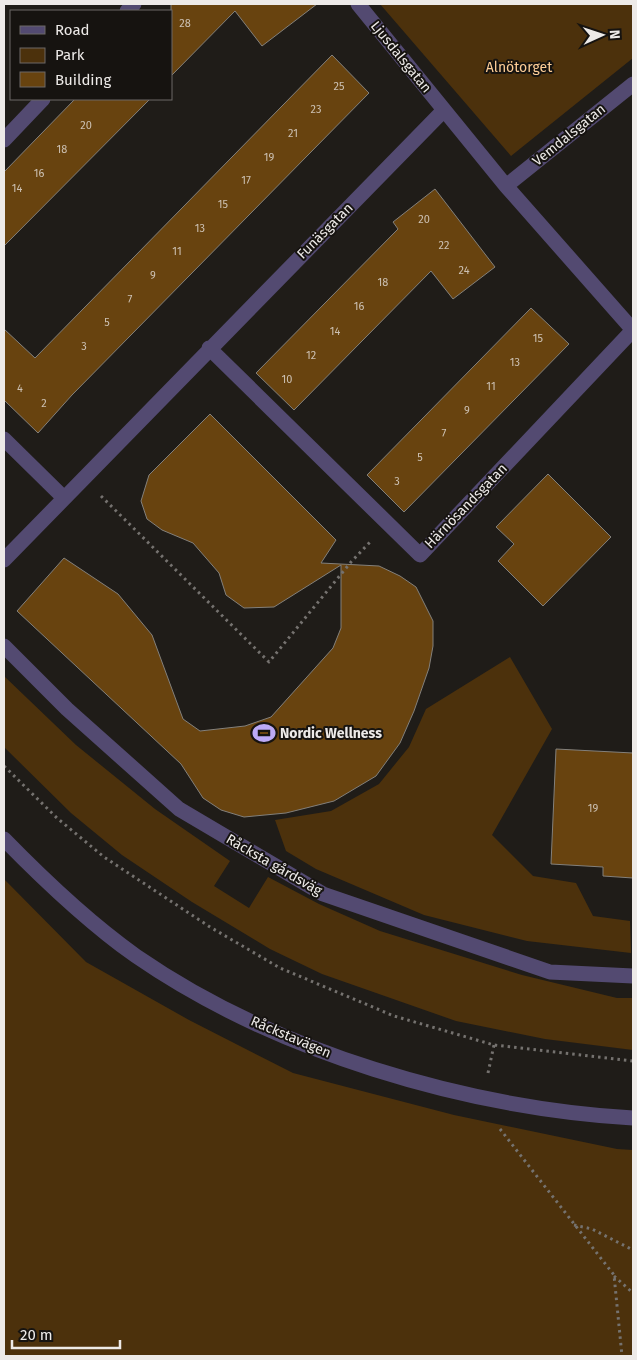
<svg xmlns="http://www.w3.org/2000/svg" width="637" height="1360" font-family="'Fira Sans',sans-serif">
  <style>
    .green { fill: #4c310c }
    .building { fill: #68430f; stroke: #83807b }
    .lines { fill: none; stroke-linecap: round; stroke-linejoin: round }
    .path { stroke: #75726f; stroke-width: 3; stroke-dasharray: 2.5 4; stroke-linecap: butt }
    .minor { stroke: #534a71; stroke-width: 15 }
    .labels { text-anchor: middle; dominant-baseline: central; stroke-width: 4; stroke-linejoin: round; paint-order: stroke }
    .number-label { font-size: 11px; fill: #ccc0b2 }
    .street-label { font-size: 14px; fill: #edeae8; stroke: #161310 }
    .park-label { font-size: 14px; fill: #fece97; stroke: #161310 }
    .poi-label { font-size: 14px; font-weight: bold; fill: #edeae8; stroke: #161310; text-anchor: start }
  </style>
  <rect width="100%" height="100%" fill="#1f1c18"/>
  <path class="green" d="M 380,4 L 633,4 L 633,58 L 511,156 Z
    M 510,657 L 552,729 L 492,835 L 533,876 L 576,883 L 593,916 L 630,921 L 631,953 L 527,941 L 424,915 L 316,869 L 286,851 L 275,820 L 331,811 L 379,784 L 409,747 L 426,709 Z
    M 4,676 L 76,745 L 155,809 L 230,861 L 214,886 L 249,908 L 268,877 L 319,904 L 380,931 L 522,975 L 617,998 L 633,998 L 633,1050 L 545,1039 L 456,1021 L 322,974 L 270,949 L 192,902 L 122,855 L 71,813 L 4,747 Z
    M 4,879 L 86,962 L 189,1020 L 293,1073 L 454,1115 L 617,1149 L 633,1150 L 633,1356 L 4,1356 Z"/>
  <path class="building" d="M 171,4 L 317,4 L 262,46 L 235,11 L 171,76 Z
    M 332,55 L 369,93 L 72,395 L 38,433 L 4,400 L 4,329 L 35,358 Z
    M 75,99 L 150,99 L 4,246 L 4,172 Z
    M 435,189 L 495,267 L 453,299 L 431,271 L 294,410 L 256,373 L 398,229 L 393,222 Z
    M 531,308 L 569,344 L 404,512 L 367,475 Z
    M 210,414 L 336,540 L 321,563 L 379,566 L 400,576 L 416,587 L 433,621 L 433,646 L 429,668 L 414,711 L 400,743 L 376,776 L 334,801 L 286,813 L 244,817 L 221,810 L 203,798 L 181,764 L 17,611 L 64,558 L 118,594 L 152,635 L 183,719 L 200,731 L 245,726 L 271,717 L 333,648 L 341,628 L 341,565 L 274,607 L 244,608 L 226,595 L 219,573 L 193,543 L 162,530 L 147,519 L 141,501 L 149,475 Z
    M 548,474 L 611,537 L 543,606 L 498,561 L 514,544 L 496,527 Z
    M 556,749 L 633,753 L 633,878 L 603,876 L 603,867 L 551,864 Z"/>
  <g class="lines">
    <path class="path" d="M 101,496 L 269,662 L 351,562 L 370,542
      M 4,766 L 57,818 L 104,857 L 210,927 L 280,968 L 394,1016 L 494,1045 L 633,1061
      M 488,1073 L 494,1045
      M 500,1129 L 614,1275 L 622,1356
      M 574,1225 L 592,1229 L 633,1250
      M 614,1276 L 633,1293"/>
    <path class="minor" d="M 358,4 L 506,186 L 633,330
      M 127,11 L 134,4
      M 4,140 L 43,99
      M 506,186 L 633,84
      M 209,348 L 420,555 L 633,330
      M 4,439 L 64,498
      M 4,560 L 444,110
      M 4,646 L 67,709 L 179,809 L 323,894 L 550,972 L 633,976
      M 4,839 C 45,881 88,922 136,956 C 275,1052 466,1108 633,1118"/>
  </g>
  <defs>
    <symbol id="stadium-bare" viewBox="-9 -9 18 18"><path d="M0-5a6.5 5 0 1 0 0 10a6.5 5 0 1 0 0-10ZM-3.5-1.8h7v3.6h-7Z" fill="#bcaaf6" stroke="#161310" stroke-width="2.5" paint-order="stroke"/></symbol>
  </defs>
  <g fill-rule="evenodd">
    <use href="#stadium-bare" x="248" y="717" width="32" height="32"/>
  </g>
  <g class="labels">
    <g class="number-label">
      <text x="185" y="23">28</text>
      <text x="339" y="86">25</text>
      <text x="316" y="109">23</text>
      <text x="86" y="125">20</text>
      <text x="293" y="133">21</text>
      <text x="62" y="149">18</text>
      <text x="269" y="157">19</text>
      <text x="39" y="173">16</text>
      <text x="246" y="180">17</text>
      <text x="17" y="188">14</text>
      <text x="223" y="204">15</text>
      <text x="424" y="219">20</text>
      <text x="200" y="228">13</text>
      <text x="444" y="245">22</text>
      <text x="177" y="251">11</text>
      <text x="464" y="270">24</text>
      <text x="153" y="275">9</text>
      <text x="383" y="282">18</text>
      <text x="130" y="299">7</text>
      <text x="359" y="306">16</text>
      <text x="107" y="322">5</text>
      <text x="335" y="331">14</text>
      <text x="538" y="338">15</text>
      <text x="84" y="346">3</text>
      <text x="311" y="355">12</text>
      <text x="515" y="362">13</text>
      <text x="287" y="379">10</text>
      <text x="491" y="386">11</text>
      <text x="20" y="388">4</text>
      <text x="44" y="403">2</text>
      <text x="467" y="410">9</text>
      <text x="444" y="433">7</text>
      <text x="420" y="457">5</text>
      <text x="397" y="481">3</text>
      <text x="593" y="808">19</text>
    </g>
    <g class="street-label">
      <text transform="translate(401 57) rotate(51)">Ljusdalsgatan</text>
      <text transform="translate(569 135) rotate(-39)">Vemdalsgatan</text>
      <text transform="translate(325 231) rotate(-45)">Funäsgatan</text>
      <text transform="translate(466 506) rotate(-46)">Härnösandsgatan</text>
      <text transform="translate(274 865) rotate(30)">Råcksta gårdsväg</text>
      <text transform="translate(291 1037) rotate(23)">Råckstavägen</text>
    </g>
    <g class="park-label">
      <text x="519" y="67">Alnötorget</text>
    </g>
    <g class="poi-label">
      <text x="280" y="733">Nordic Wellness</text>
    </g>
  </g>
  <rect width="637" height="1360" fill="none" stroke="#edeae8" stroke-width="10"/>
  <rect x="10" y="10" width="162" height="90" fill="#161310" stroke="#6c6966"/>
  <rect x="20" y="26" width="25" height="8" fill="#534a71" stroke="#6c6966"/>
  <text x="55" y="35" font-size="15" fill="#edeae8">Road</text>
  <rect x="20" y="48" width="25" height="15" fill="#4c310c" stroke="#6c6966"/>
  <text x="55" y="60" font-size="15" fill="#edeae8">Park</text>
  <rect x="20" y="72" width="25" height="15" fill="#68430f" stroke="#6c6966"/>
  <text x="55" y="85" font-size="15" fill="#edeae8">Building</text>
  <g transform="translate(602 35) rotate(87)" stroke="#161310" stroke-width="4" paint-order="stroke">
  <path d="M0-4L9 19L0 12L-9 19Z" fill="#edeae8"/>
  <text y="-8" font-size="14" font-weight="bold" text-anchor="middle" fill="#edeae8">N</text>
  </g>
  <path d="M12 1340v8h108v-8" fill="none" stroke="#edeae8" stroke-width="2.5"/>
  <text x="20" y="1340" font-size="15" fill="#edeae8" stroke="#161310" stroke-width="4" paint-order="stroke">20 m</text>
</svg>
